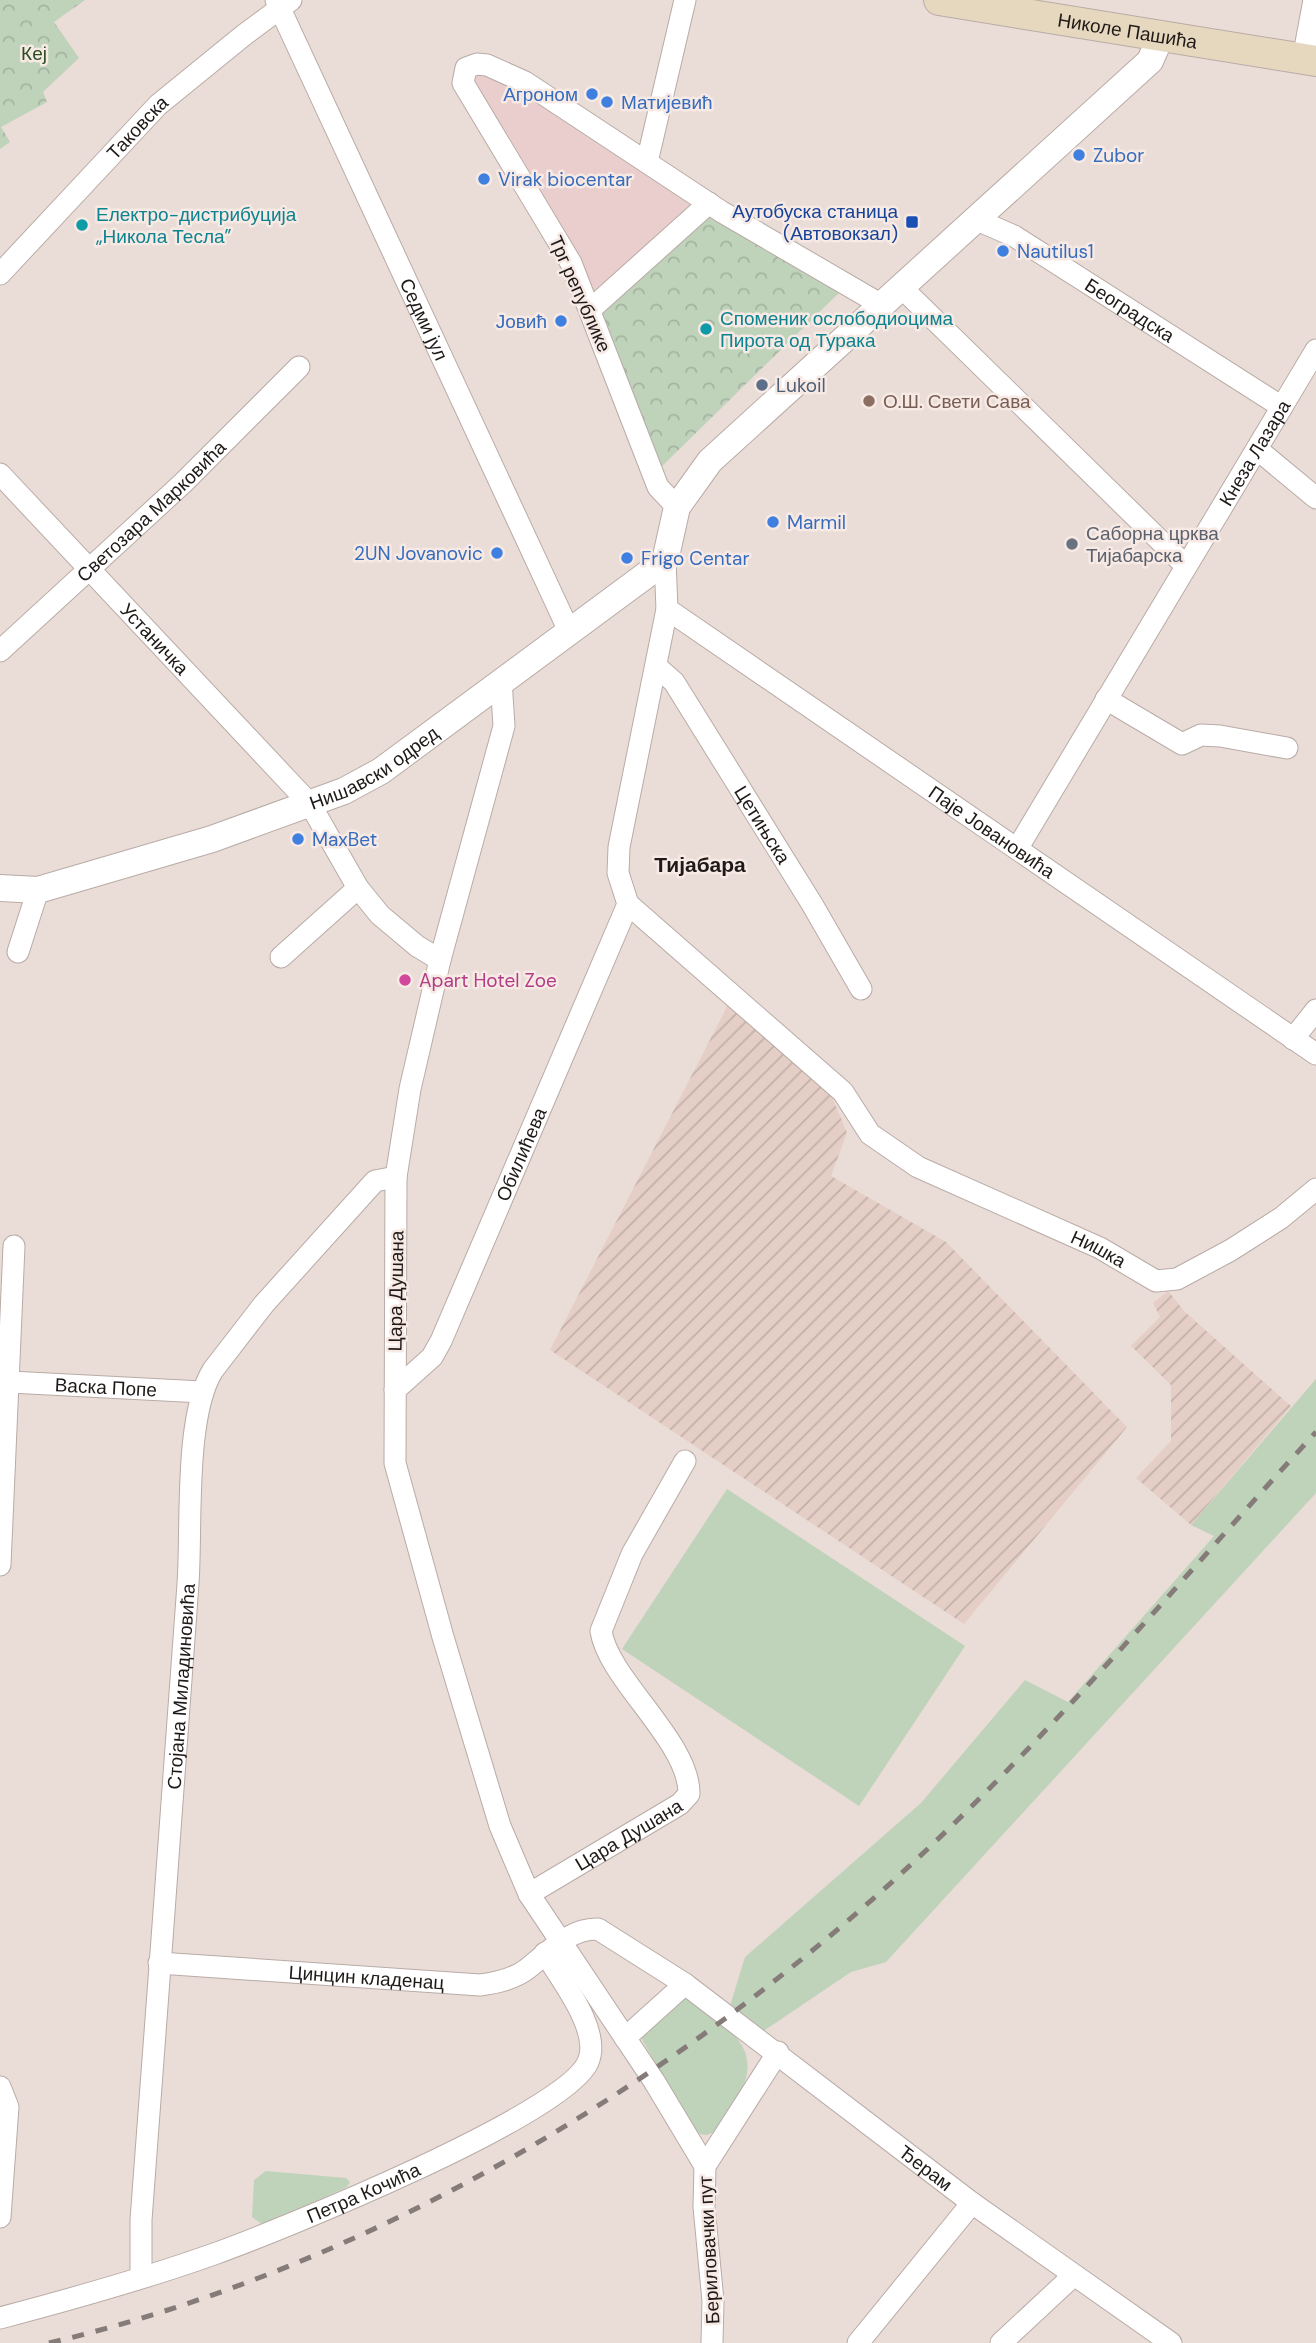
<svg xmlns="http://www.w3.org/2000/svg" width="1316" height="2343" font-family="'DM Sans',sans-serif">
  <style>
    .commercial { fill: #e9cecd }
    .industrial { fill: url(#industrial-furrows) }
    .green { fill: #bfd2ba }
    .park { fill: url(#park-crowns) }
    .lines { fill: none; stroke-linecap: round; stroke-linejoin: round }
    .minor-casing { stroke: #b9aba6; stroke-width: 23 }
    .tertiary-casing { stroke: #b9aba6; stroke-width: 28 }
    .secondary-casing { stroke: #b9aba6; stroke-width: 32 }
    .minor { stroke: #fff; stroke-width: 21 }
    .tertiary { stroke: #fff; stroke-width: 26 }
    .secondary { stroke: #e6d8be; stroke-width: 30 }
    .rail { stroke: #857b78; stroke-width: 5; stroke-dasharray: 12 12; stroke-linecap: butt }
    .shop-dot { fill: #3f7fe0; stroke: #f7e9e4; stroke-width: 2.5 }
    .transit-dot { fill: #1a4fb4; stroke: #f7e9e4; stroke-width: 2.5 }
    .culture-dot { fill: #0f9aa8; stroke: #f7e9e4; stroke-width: 2.5 }
    .service-dot { fill: #5c6f8a; stroke: #f7e9e4; stroke-width: 2.5 }
    .education-dot { fill: #8d6e63; stroke: #f7e9e4; stroke-width: 2.5 }
    .worship-dot { fill: #6b7280; stroke: #f7e9e4; stroke-width: 2.5 }
    .hotel-dot { fill: #d1479c; stroke: #f7e9e4; stroke-width: 2.5 }
    .labels { text-anchor: middle; dominant-baseline: central; stroke-width: 5; stroke-linejoin: round; paint-order: stroke }
    .street-label { font-size: 19px; fill: #1f1a18; stroke: #f7e9e4 }
    .park-label { font-size: 19px; fill: #2c4e23; stroke: #f7e9e4 }
    .shop-label { font-size: 19px; fill: #366cbe; stroke: #f7e9e4; text-anchor: start }
    .transit-label { font-size: 19px; fill: #164399; stroke: #f7e9e4; text-anchor: end }
    .culture-label { font-size: 19px; fill: #0d838f; stroke: #f7e9e4; text-anchor: start }
    .service-label { font-size: 19px; fill: #4e5e75; stroke: #f7e9e4; text-anchor: start }
    .education-label { font-size: 19px; fill: #785e54; stroke: #f7e9e4; text-anchor: start }
    .worship-label { font-size: 19px; fill: #5b616d; stroke: #f7e9e4; text-anchor: start }
    .hotel-label { font-size: 19px; fill: #b23c85; stroke: #f7e9e4; text-anchor: start }
    .neighbourhood-label { font-size: 21px; font-weight: bold; fill: #1f1a18; stroke: #f7e9e4 }
  </style>
  <defs>
    <pattern id="industrial-furrows" width="10" height="10" patternUnits="userSpaceOnUse" patternTransform="scale(1.75)"><rect width="10" height="10" fill="#e4cec6"/><path d="M-1 1l2-2M0 10L10 0M9 11l2-2" fill="none" stroke="#c3b0a9"/></pattern>
    <pattern id="park-crowns" width="20" height="18" patternUnits="userSpaceOnUse" patternTransform="scale(1.75)"><rect width="20" height="18" fill="#bfd2ba"/><path d="M2 6a3 3 0 1 1 6 0M12 15a3 3 0 1 1 6 0" fill="none" stroke="#a4b49f"/></pattern>
  </defs>
  <rect width="100%" height="100%" fill="#eadcd7"/>
  <path class="commercial" d="M 491,69 L 718,205 L 594,311 L 467,72 Z"/>
  <path class="industrial" d="M 729,1003 L 830,1092 L 847,1133 L 831,1176 L 946,1242 L 1127,1427 L 964,1624 L 550,1350 Z
    M 1168,1291 L 1185,1312 L 1291,1406 L 1191,1525 L 1136,1478 L 1171,1441 L 1171,1385 L 1131,1346 L 1160,1317 L 1153,1303 Z"/>
  <path class="green" d="M 1316,1379 L 1316,1493 L 886,1962 L 851,1972 L 762,2032 L 730,2006 L 745,1957 L 921,1803 L 1025,1680 L 1068,1702 L 1214,1536 L 1191,1525 Z
    M 727,1489 L 965,1646 L 859,1806 L 622,1649 Z
    M 681,1994 C 722,2025 771,2045 735,2102 C 727,2114 721,2131 707,2135 L 700,2134 L 689,2123 L 639,2034 Z
    M 266,2171 L 346,2178 L 350,2182 L 347,2187 L 263,2225 L 252,2217 L 254,2180 Z"/>
  <path class="park" d="M 0,0 L 85,0 L 54,22 L 79,58 L 43,92 L 47,102 L 1,127 L 10,142 L 0,149 Z
    M 718,205 L 848,284 L 656,472 L 594,311 Z"/>
  <g class="lines">
    <defs>
      <g id="minor">
        <path id="s1" d="M 276,0 L 569,631"/>
        <path d="M 1303,59 L 1314,0"/>
        <path d="M 647,162 L 685,0"/>
        <path id="s2" d="M 975,219 L 1014,236 L 1282,407"/>
        <path id="s3" d="M 0,274 L 158,105 L 244,35 L 291,0"/>
        <path d="M 900,286 L 1186,566"/>
        <path d="M 591,309 L 709,203"/>
        <path d="M 1257,449 L 1316,498"/>
        <path id="s4" d="M 0,474 L 310,804 L 358,888 L 380,915 L 417,946 L 440,960"/>
        <path d="M 677,507 L 658,487 L 571,263 L 463,83 L 466,68 L 477,64 L 487,65 L 525,82 L 722,212 L 880,304"/>
        <path id="s5" d="M 667,609 L 1316,1054"/>
        <path id="s6" d="M 0,651 L 183,483 L 299,367"/>
        <path id="s7" d="M 656,666 L 674,682 L 812,904 L 861,989"/>
        <path d="M 501,680 L 504,726 L 440,960 L 410,1089 L 396,1177 L 395,1463 L 443,1637 L 500,1826 L 529,1894 L 654,2081 L 705,2166"/>
        <path d="M 1106,699 L 1182,744 L 1201,735 L 1220,736 L 1287,748"/>
        <path id="s8" d="M 1017,849 L 1316,350"/>
        <path id="s9" d="M 628,904 L 843,1092 L 870,1134 L 918,1167 L 1100,1248 L 1156,1281 L 1177,1279 L 1231,1250 L 1281,1218 L 1316,1189"/>
        <path d="M 18,952 L 38,890"/>
        <path d="M 281,957 L 358,888"/>
        <path d="M 1293,1039 L 1316,1010"/>
        <path id="s10" d="M 10,1382 L 202,1392"/>
        <path id="s11" d="M 395,1390 L 432,1357 L 441,1341 L 628,904 L 618,873 L 619,847 L 667,609 L 665,561"/>
        <path d="M 0,1565 L 14,1246"/>
        <path id="s12" d="M 529,1894 L 680,1804 L 689,1794 C 690,1742 608,1679 601,1631 L 632,1554 L 685,1461"/>
        <path id="s13" d="M 159,1963 L 480,1985 C 497,1983 514,1979 527,1969 C 548,1953 569,1928 598,1929 L 685,1984 L 625,2038"/>
        <path id="s14" d="M 685,1984 L 972,2203 L 1171,2343"/>
        <path d="M 0,2087 L 8,2107 L 0,2217"/>
        <path id="s15" d="M 141,2277 L 141,2220 C 156,2008 174,1796 188,1584 C 192,1528 184,1416 213,1370 L 264,1304 L 375,1181 L 396,1177"/>
        <path id="s16" d="M 0,2318 C 72,2299 144,2279 214,2254 C 278,2231 565,2115 588,2062 C 602,2031 561,1980 545,1953"/>
        <path d="M 712,2343 L 713,2301 L 704,2207 L 705,2166 L 778,2052"/>
        <path d="M 858,2343 L 972,2203"/>
        <path d="M 1001,2343 L 1073,2276"/>
      </g>
      <g id="tertiary">
        <path id="s17" d="M 0,888 L 38,890 L 212,839 L 344,791 L 381,771 L 665,561 L 677,507 L 710,461 L 1150,61 L 1161,36"/>
      </g>
      <g id="secondary">
        <path id="s18" d="M 939,0 L 1316,61"/>
      </g>
    </defs>
    <use href="#minor" class="minor-casing"/>
    <use href="#tertiary" class="tertiary-casing"/>
    <use href="#secondary" class="secondary-casing"/>
    <use href="#minor" class="minor"/>
    <use href="#tertiary" class="tertiary"/>
    <use href="#secondary" class="secondary"/>
    <path class="rail" d="M 49,2343 C 372,2267 678,2082 918,1858 C 1060,1725 1185,1575 1316,1432"/>
  </g>
  <g class="shop-dot">
    <circle cx="592" cy="94" r="7"/>
    <circle cx="607" cy="102" r="7"/>
    <circle cx="1079" cy="155" r="7"/>
    <circle cx="484" cy="179" r="7"/>
    <circle cx="1003" cy="251" r="7"/>
    <circle cx="561" cy="321" r="7"/>
    <circle cx="773" cy="522" r="7"/>
    <circle cx="497" cy="553" r="7"/>
    <circle cx="627" cy="558" r="7"/>
    <circle cx="298" cy="839" r="7"/>
  </g>
  <rect class="transit-dot" x="905" y="215" width="14" height="14" rx="3.5"/>
  <g class="culture-dot">
    <circle cx="82" cy="225" r="7"/>
    <circle cx="706" cy="329" r="7"/>
  </g>
  <circle class="service-dot" cx="762" cy="385" r="7"/>
  <circle class="education-dot" cx="869" cy="401" r="7"/>
  <circle class="worship-dot" cx="1072" cy="544" r="7"/>
  <circle class="hotel-dot" cx="405" cy="980" r="7"/>
  <g class="labels">
    <g class="street-label">
      <text stroke="none"><textPath href="#s18" startOffset="191">Николе Пашића</textPath></text>
      <text stroke="none"><textPath href="#s3" startOffset="201">Таковска</textPath></text>
      <text transform="translate(580 294) rotate(66)">Трг републике</text>
      <text stroke="none"><textPath href="#s2" startOffset="180">Београдска</textPath></text>
      <text stroke="none"><textPath href="#s1" startOffset="352">Седми јул</textPath></text>
      <text stroke="none"><textPath href="#s8" startOffset="462">Кнеза Лазара</textPath></text>
      <text stroke="none"><textPath href="#s6" startOffset="206">Светозара Марковића</textPath></text>
      <text stroke="none"><textPath href="#s4" startOffset="226">Устаничка</textPath></text>
      <text stroke="none"><textPath href="#s17" startOffset="397">Нишавски одред</textPath></text>
      <text stroke="none"><textPath href="#s7" startOffset="192">Цетињска</textPath></text>
      <text stroke="none"><textPath href="#s5" startOffset="394">Паје Јовановића</textPath></text>
      <text stroke="none"><textPath href="#s11" startOffset="271">Обилићева</textPath></text>
      <text stroke="none"><textPath href="#s9" startOffset="592">Нишка</textPath></text>
      <text transform="translate(396 1291) rotate(-89)">Цара Душана</text>
      <text stroke="none"><textPath href="#s10" startOffset="96">Васка Попе</textPath></text>
      <text stroke="none"><textPath href="#s15" startOffset="592">Стојана Миладиновића</textPath></text>
      <text stroke="none"><textPath href="#s12" startOffset="116">Цара Душана</textPath></text>
      <text stroke="none"><textPath href="#s13" startOffset="208">Цинцин кладенац</textPath></text>
      <text stroke="none"><textPath href="#s14" startOffset="303">Ђерам</textPath></text>
      <text stroke="none"><textPath href="#s16" startOffset="385">Петра Кочића</textPath></text>
      <text transform="translate(709 2250) rotate(-93)">Бериловачки пут</text>
    </g>
    <g class="park-label">
      <text x="34" y="53">Кеј</text>
    </g>
    <g class="shop-label">
      <text x="578" y="94" text-anchor="end">Агроном</text>
      <text x="621" y="102">Матијевић</text>
      <text x="1093" y="155">Zubor</text>
      <text x="498" y="179">Virak biocentar</text>
      <text x="1017" y="251">Nautilus1</text>
      <text x="547" y="321" text-anchor="end">Јовић</text>
      <text x="787" y="522">Marmil</text>
      <text x="483" y="553" text-anchor="end">2UN Jovanovic</text>
      <text x="641" y="558">Frigo Centar</text>
      <text x="312" y="839">MaxBet</text>
    </g>
    <g class="transit-label">
      <text x="898" y="211">Аутобуска станица<tspan x="898" dy="22">(Автовокзал)</tspan></text>
    </g>
    <g class="culture-label">
      <text x="96" y="214">Електро-дистрибуција<tspan x="96" dy="22">„Никола Тесла”</tspan></text>
      <text x="720" y="318">Споменик ослободиоцима<tspan x="720" dy="22">Пирота од Турака</tspan></text>
    </g>
    <g class="service-label">
      <text x="776" y="385">Lukoil</text>
    </g>
    <g class="education-label">
      <text x="883" y="401">О.Ш. Свети Сава</text>
    </g>
    <g class="worship-label">
      <text x="1086" y="533">Саборна црква<tspan x="1086" dy="22">Тијабарска</tspan></text>
    </g>
    <g class="hotel-label">
      <text x="419" y="980">Apart Hotel Zoe</text>
    </g>
    <g class="neighbourhood-label">
      <text x="700" y="865">Тијабара</text>
    </g>
  </g>
</svg>
